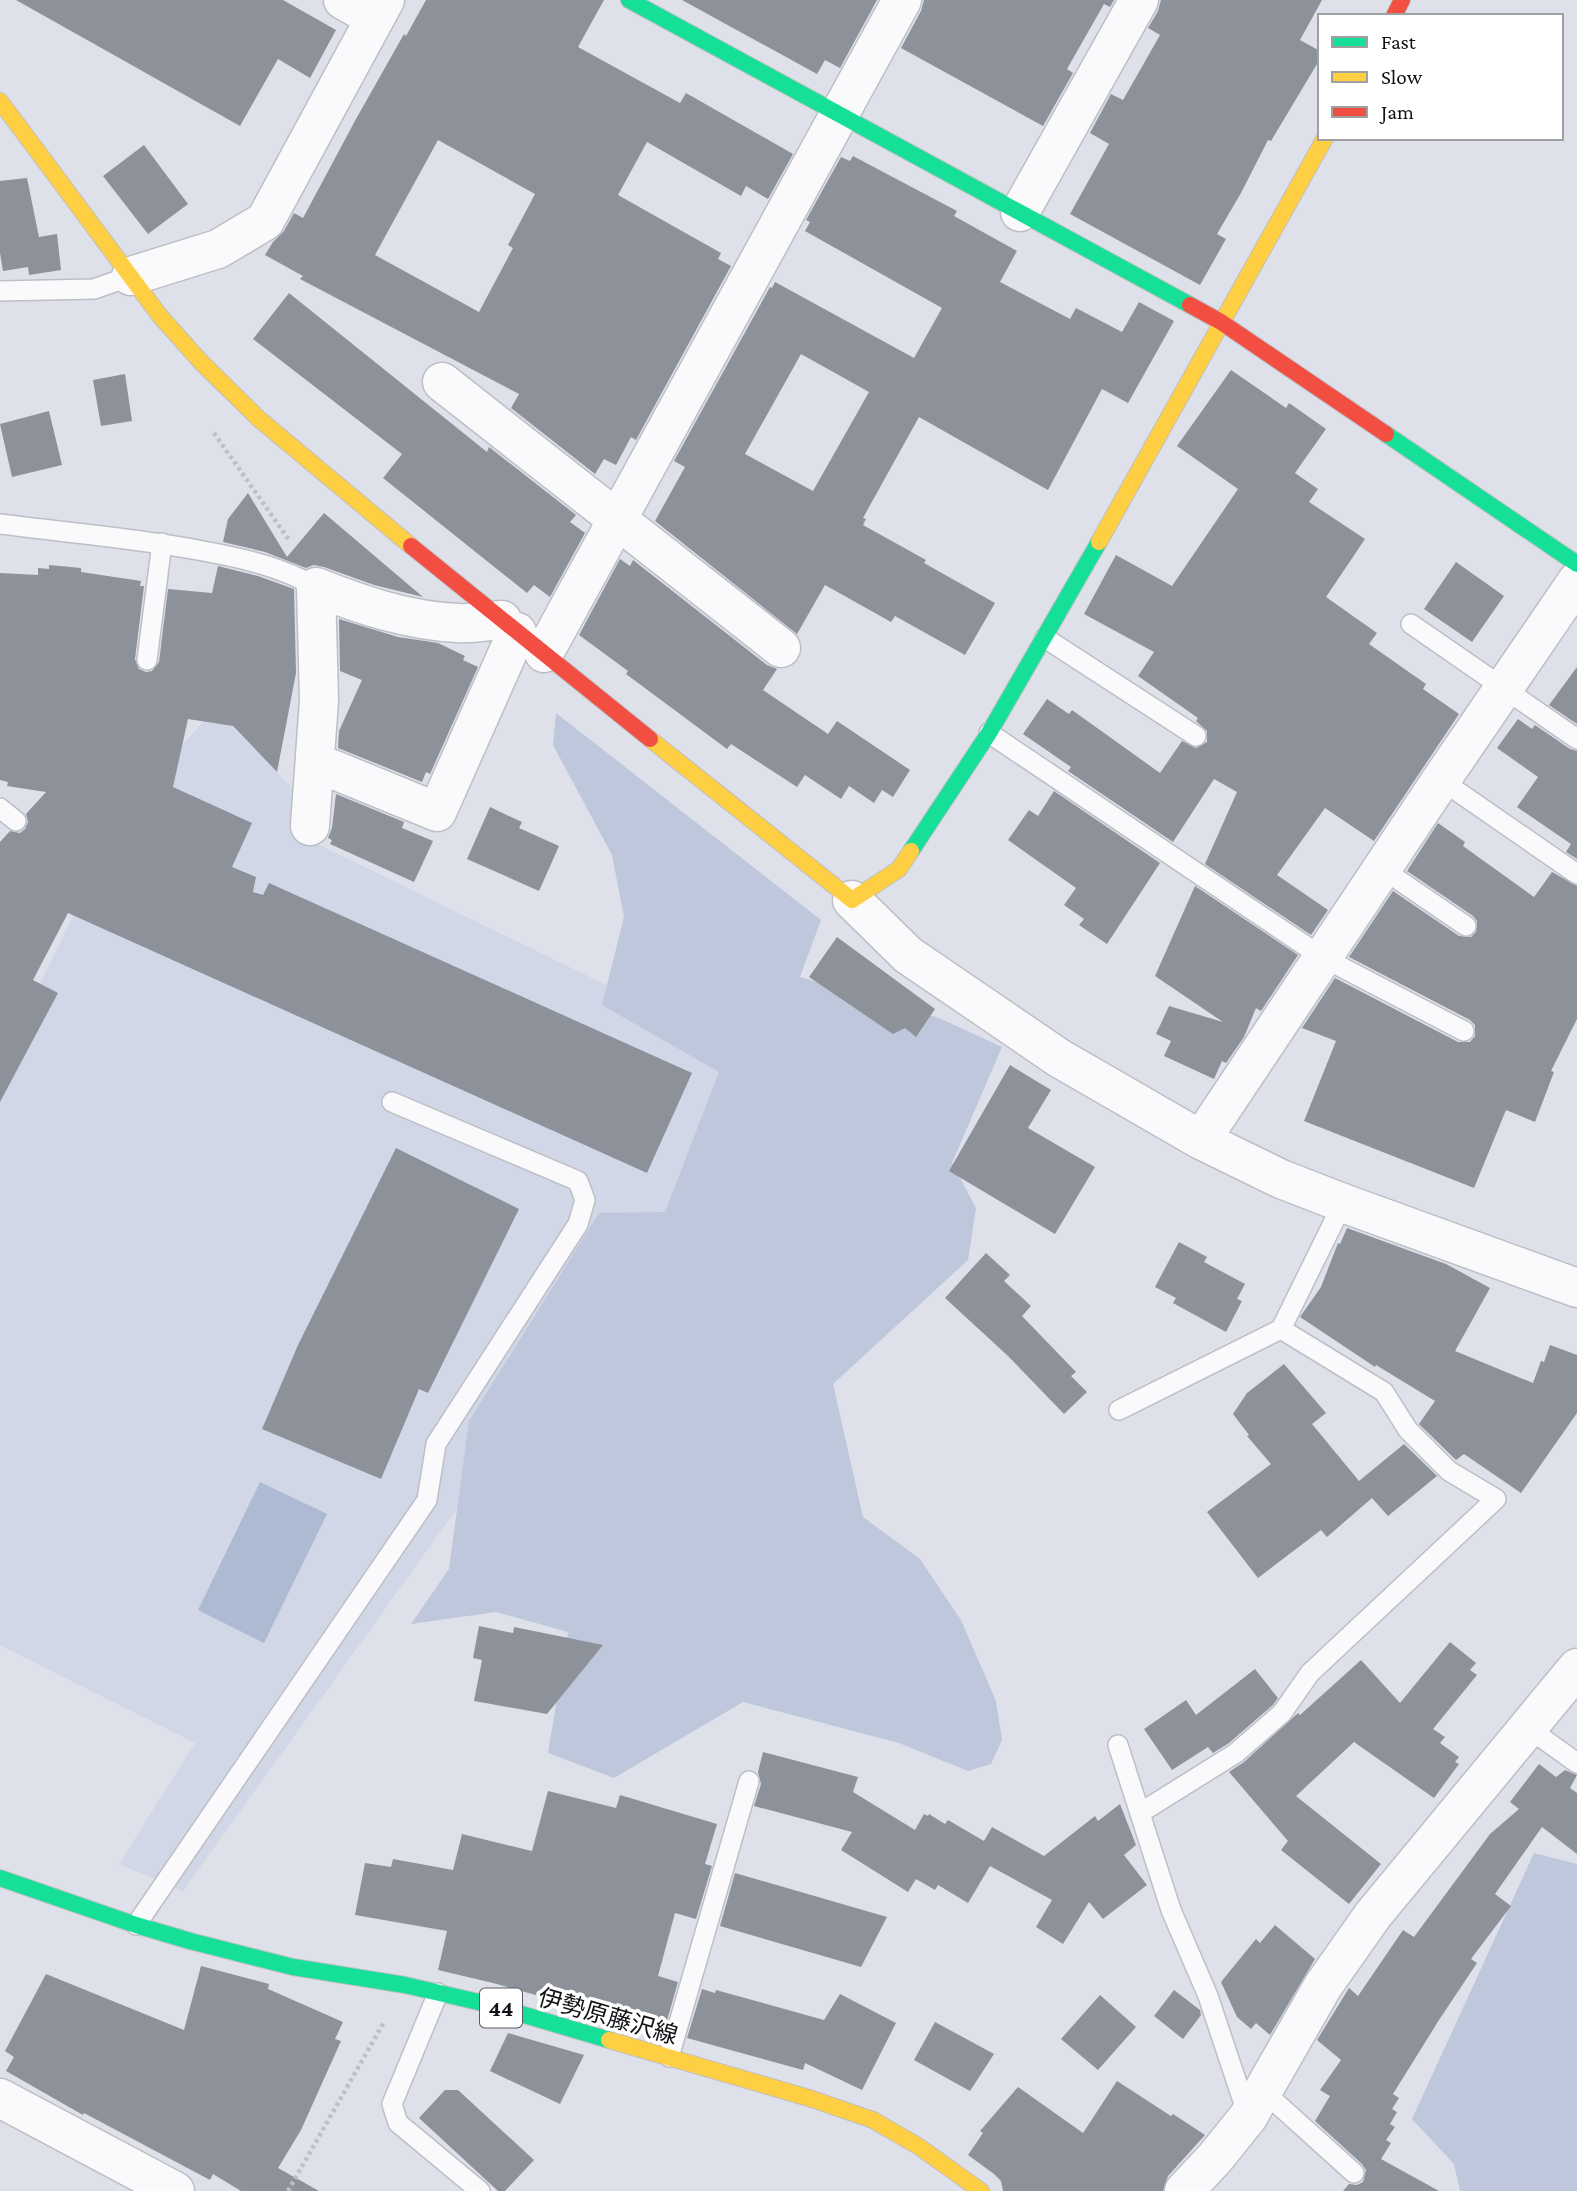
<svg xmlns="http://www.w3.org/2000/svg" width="1577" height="2191" font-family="'Crimson Pro','Noto Sans JP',serif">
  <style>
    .built { fill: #d1d7e6 }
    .forest { fill: #bec7db }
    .water { fill: #aebad1 }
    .building { fill: #8d9199; fill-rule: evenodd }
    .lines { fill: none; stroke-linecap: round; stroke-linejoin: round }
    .lane-casing { stroke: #bdbfc5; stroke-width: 22 }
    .street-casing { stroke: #bdbfc5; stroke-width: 41 }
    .fast-casing { stroke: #bdbfc5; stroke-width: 18 }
    .slow-casing { stroke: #bdbfc5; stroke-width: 18 }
    .jam-casing { stroke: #bdbfc5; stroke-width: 18 }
    .path { stroke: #c0c0c2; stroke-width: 4.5; stroke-dasharray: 3.5 3.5; stroke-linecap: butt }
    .lane { stroke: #fafafc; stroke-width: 19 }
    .street { stroke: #fafafc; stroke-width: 38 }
    .fast { stroke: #16e098; stroke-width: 16 }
    .slow { stroke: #ffcf43; stroke-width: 16 }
    .jam { stroke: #f24e42; stroke-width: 16 }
    .labels { text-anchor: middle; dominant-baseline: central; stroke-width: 7; stroke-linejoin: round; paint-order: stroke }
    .shield { fill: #fff; stroke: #58595c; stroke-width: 2 }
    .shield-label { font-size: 23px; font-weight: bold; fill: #101216 }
    .street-label { font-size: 24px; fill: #101216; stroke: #fff }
  </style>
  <rect width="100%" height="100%" fill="#dee1e9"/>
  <path class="built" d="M 215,709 L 300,796 L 307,839 L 752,1056 L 653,1235 L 183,1891 L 119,1864 L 195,1743 L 0,1645 L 0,1064 L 128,805 Z"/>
  <path class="forest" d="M 556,713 L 821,920 L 800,977 L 939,1018 L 1002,1047 L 952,1163 L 976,1208 L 968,1260 L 833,1384 L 863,1517 L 920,1559 L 961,1620 L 996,1701 L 1002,1740 L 991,1764 L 968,1771 L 899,1743 L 743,1702 L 614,1778 L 548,1753 L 568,1632 L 496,1612 L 411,1624 L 449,1569 L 469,1421 L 599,1213 L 665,1212 L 719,1072 L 602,1005 L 624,917 L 612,855 L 553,745 Z
    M 1534,1853 L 1577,1864 L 1577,2191 L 1460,2191 L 1454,2164 L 1412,2119 Z"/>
  <path class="water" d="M 260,1482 L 327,1514 L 264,1643 L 198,1610 Z"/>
  <path class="building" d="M 16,0 L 283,0 L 336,30 L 310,78 L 278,59 L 240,126 Z
    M 426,0 L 604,0 L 578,47 L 680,103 L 686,93 L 793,154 L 768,199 L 746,186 L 741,196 L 647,142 L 618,195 L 721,253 L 718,259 L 731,266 L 636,440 L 631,437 L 616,465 L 604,459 L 595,474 L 511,408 L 519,394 L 300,279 L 303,276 L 265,255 L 273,242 L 284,231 L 294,213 L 303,218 L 356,119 L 404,34 L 406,36 ZM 438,140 L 535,194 L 508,245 L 513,248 L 479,312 L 375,255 Z
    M 682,0 L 877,0 L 840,68 L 825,60 L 817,74 Z
    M 924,0 L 1114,0 L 1110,7 L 1104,4 L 1067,69 L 1073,73 L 1043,126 L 901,48 L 921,11 Z
    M 1161,0 L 1322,0 L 1300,40 L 1320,51 L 1320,59 L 1271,141 L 1268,140 L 1241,193 L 1217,234 L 1226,239 L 1200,285 L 1070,214 L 1109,144 L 1090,133 L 1111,94 L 1123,100 L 1160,35 L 1148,28 L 1158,11 Z
    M 144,145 L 188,204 L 148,234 L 103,176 Z
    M 853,156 L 957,211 L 954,216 L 1017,251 L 1000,282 L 1070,319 L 1076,308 L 1122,332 L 1139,302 L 1174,321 L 1128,403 L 1102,389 L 1048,490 L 919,417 L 863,518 L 866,519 L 863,525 L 926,560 L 924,563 L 995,603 L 965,655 L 895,616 L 891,622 L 825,585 L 797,634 L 655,521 L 685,467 L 674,461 L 770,287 L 772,288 L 775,282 L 914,358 L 942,308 L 805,231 L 810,222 L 806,220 L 841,157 L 850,161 ZM 801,354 L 869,392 L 813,491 L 745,454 Z
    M 27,178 L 39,237 L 57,234 L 61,270 L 29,275 L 28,267 L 3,271 L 0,253 L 0,181 Z
    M 289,293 L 487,452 L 489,447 L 576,515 L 570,522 L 585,533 L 550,597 L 534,585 L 527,593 L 383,478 L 402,454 L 253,339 Z
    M 1231,370 L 1286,408 L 1289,403 L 1326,429 L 1295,473 L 1318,489 L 1309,502 L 1365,539 L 1326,597 L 1377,633 L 1369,644 L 1426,684 L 1423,689 L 1459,714 L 1374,841 L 1325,808 L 1277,875 L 1328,910 L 1311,935 L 1205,864 L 1237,792 L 1214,779 L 1173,842 L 1068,771 L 1071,767 L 1023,734 L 1047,699 L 1069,714 L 1072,710 L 1160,773 L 1182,741 L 1196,748 L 1207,742 L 1207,731 L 1196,721 L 1198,718 L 1138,676 L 1154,652 L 1084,614 L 1116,555 L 1172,586 L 1238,489 L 1177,446 Z
    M 125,374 L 132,421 L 101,426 L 93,380 Z
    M 49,411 L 62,465 L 12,477 L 0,424 Z
    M 248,493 L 287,557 L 324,513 L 423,597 L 374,585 L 324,567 L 314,565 L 306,568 L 265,552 L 223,542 L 228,519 Z
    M 620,559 L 630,566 L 633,560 L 767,665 L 777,669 L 763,690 L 828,734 L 837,721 L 910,770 L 893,797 L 882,790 L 874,803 L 849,786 L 841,799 L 805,775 L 797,787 L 731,744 L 727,749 L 626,674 L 628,671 L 579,635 Z
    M 1456,562 L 1504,596 L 1472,642 L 1424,609 Z
    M 49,565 L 81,568 L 81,572 L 141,581 L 140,586 L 144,586 L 135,659 L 139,669 L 146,672 L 152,671 L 159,662 L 168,589 L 212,593 L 218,566 L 258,576 L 294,589 L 296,673 L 277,772 L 233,726 L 188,719 L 173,787 L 252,823 L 232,867 L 256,877 L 253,892 L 263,895 L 269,883 L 692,1073 L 647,1173 L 68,913 L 33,980 L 58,993 L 0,1102 L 0,842 L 10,831 L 20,833 L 25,829 L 28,822 L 26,814 L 46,792 L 7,786 L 8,782 L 0,780 L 0,573 L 38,575 L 38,568 L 49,569 Z
    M 339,619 L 398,637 L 438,643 L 465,656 L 463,660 L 478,667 L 430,774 L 426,772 L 422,782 L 338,748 L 339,731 L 362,680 L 340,671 Z
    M 1577,667 L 1577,724 L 1549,705 Z
    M 1518,719 L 1532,729 L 1535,725 L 1570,749 L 1577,751 L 1577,859 L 1566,852 L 1571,844 L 1517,807 L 1538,777 L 1497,748 Z
    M 1054,791 L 1160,863 L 1107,944 L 1079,925 L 1084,919 L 1064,905 L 1076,888 L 1008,840 L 1029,810 L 1038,816 Z
    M 336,794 L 404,822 L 402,828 L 433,841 L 414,882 L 330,844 L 332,840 L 328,838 L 332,828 Z
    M 490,807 L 522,822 L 519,828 L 559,846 L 539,891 L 467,859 Z
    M 1438,823 L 1465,842 L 1463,846 L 1534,897 L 1552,872 L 1577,886 L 1577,1019 L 1551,1071 L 1554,1072 L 1535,1122 L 1506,1110 L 1474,1188 L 1304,1121 L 1336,1041 L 1302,1028 L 1335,978 L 1458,1042 L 1470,1042 L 1475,1036 L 1475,1025 L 1470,1020 L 1349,957 L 1393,891 L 1459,936 L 1471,937 L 1476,932 L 1477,921 L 1473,916 L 1407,871 Z
    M 1195,886 L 1298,955 L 1261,1011 L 1256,1008 L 1244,1037 L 1226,1063 L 1222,1061 L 1214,1079 L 1164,1056 L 1171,1041 L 1156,1034 L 1169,1006 L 1223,1022 L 1155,976 Z
    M 837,937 L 935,1009 L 916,1037 L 905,1028 L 893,1034 L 809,977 Z
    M 1010,1065 L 1051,1090 L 1028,1128 L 1095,1167 L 1055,1234 L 949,1171 Z
    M 396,1148 L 519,1209 L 428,1393 L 419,1389 L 381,1479 L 262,1429 L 298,1345 Z
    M 1347,1228 L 1446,1264 L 1490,1288 L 1455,1351 L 1533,1383 L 1541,1361 L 1544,1362 L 1550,1345 L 1577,1355 L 1577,1413 L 1521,1493 L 1464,1454 L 1456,1460 L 1419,1424 L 1435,1401 L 1376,1365 L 1375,1367 L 1300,1317 L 1321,1287 L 1338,1243 L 1340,1244 Z
    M 1179,1242 L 1207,1257 L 1204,1262 L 1245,1284 L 1237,1299 L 1242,1301 L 1226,1332 L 1173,1303 L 1176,1298 L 1155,1287 Z
    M 986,1253 L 1010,1275 L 1004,1281 L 1031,1306 L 1022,1316 L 1076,1372 L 1071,1376 L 1087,1392 L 1064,1414 L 1008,1356 L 945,1298 Z
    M 1284,1364 L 1326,1413 L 1312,1424 L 1359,1481 L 1404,1444 L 1437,1476 L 1388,1516 L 1372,1498 L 1327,1537 L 1321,1530 L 1258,1578 L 1207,1512 L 1271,1464 L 1247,1436 L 1249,1435 L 1233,1414 L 1247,1393 Z
    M 479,1626 L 513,1633 L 514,1627 L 603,1645 L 547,1714 L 474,1701 L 482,1660 L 473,1658 Z
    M 1450,1642 L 1476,1663 L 1470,1670 L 1477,1675 L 1433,1729 L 1445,1737 L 1440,1743 L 1459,1757 L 1455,1762 L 1459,1764 L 1434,1798 L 1354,1742 L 1296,1796 L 1381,1864 L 1349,1904 L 1281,1850 L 1288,1841 L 1229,1772 L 1244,1762 L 1298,1713 L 1300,1715 L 1361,1660 L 1400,1703 Z
    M 1255,1669 L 1278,1698 L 1273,1705 L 1229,1743 L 1213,1753 L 1208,1747 L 1172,1770 L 1144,1729 L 1186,1700 L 1196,1715 Z
    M 763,1752 L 858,1777 L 853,1792 L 915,1830 L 924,1814 L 928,1816 L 929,1814 L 945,1824 L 948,1820 L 984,1841 L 992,1827 L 1044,1856 L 1095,1816 L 1098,1821 L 1120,1804 L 1136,1845 L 1124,1855 L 1147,1885 L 1103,1919 L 1089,1902 L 1063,1944 L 1036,1927 L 1052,1900 L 990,1866 L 968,1903 L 938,1885 L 935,1890 L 916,1879 L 908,1892 L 841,1850 L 852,1832 L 754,1806 L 761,1784 L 758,1772 Z
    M 1539,1764 L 1556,1777 L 1565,1770 L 1577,1775 L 1570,1788 L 1577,1793 L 1577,1854 L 1542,1827 L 1495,1894 L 1511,1906 L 1471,1959 L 1477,1963 L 1439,2020 L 1393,2094 L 1399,2098 L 1392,2109 L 1397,2112 L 1390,2124 L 1395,2127 L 1386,2140 L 1391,2143 L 1381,2159 L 1439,2191 L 1343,2191 L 1349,2184 L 1357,2185 L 1363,2182 L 1366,2170 L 1362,2164 L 1315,2121 L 1330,2096 L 1320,2090 L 1341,2060 L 1317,2040 L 1349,1988 L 1358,1996 L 1403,1930 L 1414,1937 L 1490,1834 L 1519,1809 L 1510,1802 Z
    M 548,1791 L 616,1808 L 620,1795 L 717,1824 L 705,1864 L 712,1866 L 696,1919 L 675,1913 L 658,1976 L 678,1982 L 664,2031 L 493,1983 L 438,1970 L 447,1931 L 355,1915 L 365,1863 L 391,1867 L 393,1859 L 453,1870 L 462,1834 L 532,1851 Z
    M 735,1873 L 887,1917 L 861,1967 L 720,1926 Z
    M 1275,1925 L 1315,1959 L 1270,2035 L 1256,2023 L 1251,2029 L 1237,2017 L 1221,1982 L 1256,1939 L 1260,1943 Z
    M 201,1966 L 269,1984 L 268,1989 L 343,2022 L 335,2039 L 341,2041 L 301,2130 L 278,2168 L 319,2191 L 241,2191 L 213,2174 L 210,2180 L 84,2113 L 83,2115 L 6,2071 L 14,2057 L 5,2051 L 46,1974 L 184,2030 Z
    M 702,1989 L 715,1993 L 716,1990 L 824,2020 L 840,1994 L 896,2023 L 862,2090 L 805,2063 L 803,2070 L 687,2038 Z
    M 1174,1990 L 1200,2010 L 1201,2015 L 1183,2039 L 1154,2016 Z
    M 1100,1995 L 1136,2027 L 1098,2070 L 1061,2039 Z
    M 935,2022 L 994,2054 L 970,2091 L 914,2060 Z
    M 508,2033 L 584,2055 L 560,2104 L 490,2071 Z
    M 1117,2081 L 1171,2116 L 1173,2114 L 1205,2135 L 1168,2176 L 1163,2191 L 1003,2191 L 1001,2181 L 994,2174 L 968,2155 L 983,2133 L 980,2131 L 1018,2087 L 1083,2133 Z
    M 445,2090 L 458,2090 L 534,2160 L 505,2191 L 498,2191 L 419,2118 Z"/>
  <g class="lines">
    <defs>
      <path id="lane" d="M 0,291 L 94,289 L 131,276
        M 0,524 C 68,533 136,538 203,551 C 242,558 282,567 316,587
        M 1411,624 L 1577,739
        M 1045,638 L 1196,736
        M 147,660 L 162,543
        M 989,733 L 1322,957 L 1464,1031
        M 1441,780 L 1577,874
        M 0,808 L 16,821
        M 1381,868 L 1466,926
        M 1119,1410 L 1281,1329 L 1343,1203
        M 1528,1728 L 1577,1763
        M 1118,1745 L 1171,1910 L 1208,1996 L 1248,2116
        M 1140,1813 L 1236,1753 L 1282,1713 L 1310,1673 L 1496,1499 L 1449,1471 L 1408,1430 L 1384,1392 L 1281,1329
        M 136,1925 L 427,1500 L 436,1444 L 578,1224 L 585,1200 L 578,1181 L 392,1102
        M 438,1993 L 392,2104 L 398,2123 L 480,2191
        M 669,2057 L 749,1781
        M 1262,2090 L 1354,2173"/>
      <path id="street" d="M 343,0 L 375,18
        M 1020,212 L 1139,0
        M 131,276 L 218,249 L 265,221 L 385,0
        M 442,382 L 781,648
        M 544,653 L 902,0
        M 315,762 L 437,812 L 517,632
        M 310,826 L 319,700 L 316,587 C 361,605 409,621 458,623 C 472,624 488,621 502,620
        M 852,900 L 908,955 L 1059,1058 L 1201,1140 L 1281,1179 L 1343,1203 L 1577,1288
        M 1201,1140 L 1441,780 L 1577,581
        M 0,2098 L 175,2191
        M 1184,2191 L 1215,2158 L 1248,2117 L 1323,1986 L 1373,1915 L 1577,1668"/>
      <path id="fast" d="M 629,0 L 1190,305
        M 1386,434 L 1577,564
        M 911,851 L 989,733 L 1099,542
        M 0,1878 L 136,1925 L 190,1941 L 293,1967 L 405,1985 L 487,2004 L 609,2040"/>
      <path id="slow" d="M 0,101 L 160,316 L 201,362 L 259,419 L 411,546
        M 1099,542 L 1325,138
        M 650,739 L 852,900 L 899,869 L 911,851
        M 609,2040 L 809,2098 L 873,2120 L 918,2146 L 981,2191"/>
      <path id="jam" d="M 1394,16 L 1402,0
        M 1190,305 L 1221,322 L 1386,434
        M 411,546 L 650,739"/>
    </defs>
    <use href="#lane" class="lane-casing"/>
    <use href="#street" class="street-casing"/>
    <use href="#fast" class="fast-casing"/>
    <use href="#slow" class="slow-casing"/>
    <use href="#jam" class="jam-casing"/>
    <path class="path" d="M 214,433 L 289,540
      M 288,2191 L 384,2022"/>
    <use href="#lane" class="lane"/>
    <use href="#street" class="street"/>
    <use href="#fast" class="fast"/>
    <use href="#slow" class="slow"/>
    <use href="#jam" class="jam"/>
  </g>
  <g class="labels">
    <rect class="shield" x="480" y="1988.5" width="42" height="39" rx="5"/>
    <g class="shield-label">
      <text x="501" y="2008">44</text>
    </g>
    <g class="street-label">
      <text transform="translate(608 2016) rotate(16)">伊勢原藤沢線</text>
    </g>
  </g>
  <rect x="1318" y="14" width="245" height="126" fill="#ffffff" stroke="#9fa0a2" stroke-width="2"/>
  <rect x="1332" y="37" width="35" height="10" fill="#16e098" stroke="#9fa0a2" stroke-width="2"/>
  <text x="1381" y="49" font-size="21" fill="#101216">Fast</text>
  <rect x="1332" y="72" width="35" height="10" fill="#ffcf43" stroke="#9fa0a2" stroke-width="2"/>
  <text x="1381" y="84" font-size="21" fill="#101216">Slow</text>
  <rect x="1332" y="107" width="35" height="10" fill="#f24e42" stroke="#9fa0a2" stroke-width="2"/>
  <text x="1381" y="119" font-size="21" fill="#101216">Jam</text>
</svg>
